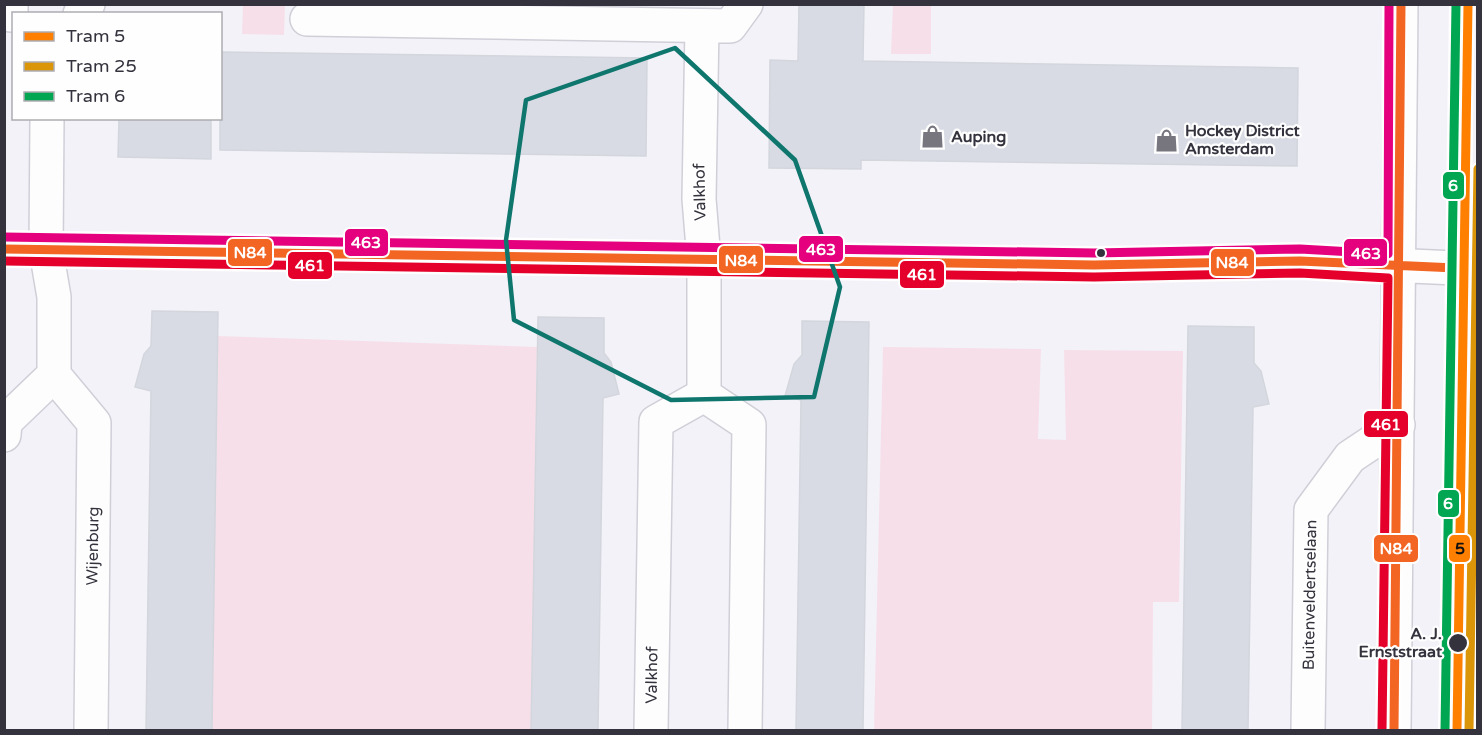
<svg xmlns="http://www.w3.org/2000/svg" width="1482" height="735" font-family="'Varela Round',sans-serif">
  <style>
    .green { fill: #f7dfe9 }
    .building { fill: #d8dbe4; stroke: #d3d6dd; stroke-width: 1.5 }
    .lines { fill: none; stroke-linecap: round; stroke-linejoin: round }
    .street-casing { stroke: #d0cfd8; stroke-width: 36 }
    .secondary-casing { stroke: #d0cfd8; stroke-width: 36 }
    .street { stroke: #fdfdfe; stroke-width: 33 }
    .secondary { stroke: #fdfdfe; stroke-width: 33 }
    .bus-1-casing { stroke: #fefefe; stroke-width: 14 }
    .bus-2-casing { stroke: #fefefe; stroke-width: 14 }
    .bus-3-casing { stroke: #fefefe; stroke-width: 14 }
    .bus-1 { stroke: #f26522; stroke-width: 9 }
    .bus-2 { stroke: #e4002b; stroke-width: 9 }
    .bus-3 { stroke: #e5007d; stroke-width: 9 }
    .tram-1-casing { stroke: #fefefe; stroke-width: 14 }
    .tram-2-casing { stroke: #fefefe; stroke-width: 14 }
    .tram-3-casing { stroke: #fefefe; stroke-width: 14 }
    .tram-1 { stroke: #ff7f00; stroke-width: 9 }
    .tram-2 { stroke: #da9509; stroke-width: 9 }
    .tram-3 { stroke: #00a651; stroke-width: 9 }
    .marked { fill: none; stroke: #0f766e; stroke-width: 4.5; stroke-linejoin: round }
    .bus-dot { fill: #34323d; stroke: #fefefe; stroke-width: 2 }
    .labels { text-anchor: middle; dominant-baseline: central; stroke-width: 4.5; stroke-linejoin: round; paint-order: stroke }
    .poi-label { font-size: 16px; font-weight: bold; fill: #34323d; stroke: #fefefe; text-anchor: start }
    .street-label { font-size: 16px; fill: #34323d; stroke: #fefefe }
    .stop-label { font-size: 16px; font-weight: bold; fill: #34323d; stroke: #fefefe; text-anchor: end }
    .line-badge { stroke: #fefefe; stroke-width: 2 }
    .badge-label { font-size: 16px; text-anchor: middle; font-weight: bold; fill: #fff }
    .pale-badge-label { font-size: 16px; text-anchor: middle; font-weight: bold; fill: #111 }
  </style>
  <rect width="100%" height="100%" fill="#f3f2f8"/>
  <path class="green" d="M 243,5 L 285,5 L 284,35 L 242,34 Z
    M 893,5 L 931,5 L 931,54 L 891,54 Z
    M 218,336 L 537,347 L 531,730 L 212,730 Z
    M 883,347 L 1041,349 L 1038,439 L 1066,440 L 1064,350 L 1183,351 L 1179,602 L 1153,602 L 1152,730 L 874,730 Z"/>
  <path class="building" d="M 799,4 L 864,4 L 863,61 L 1298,68 L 1297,166 L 861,160 L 861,169 L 769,168 L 770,60 L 798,61 Z
    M 220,52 L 647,58 L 646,156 L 220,150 Z
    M 119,118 L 211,118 L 211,159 L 118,157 Z
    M 152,311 L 218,312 L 212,730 L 146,730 L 151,391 L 135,387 L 144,354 L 151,346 Z
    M 538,317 L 604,318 L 604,353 L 611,362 L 619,394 L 603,398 L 598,730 L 531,730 Z
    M 802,321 L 869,322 L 863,730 L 796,730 L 801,400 L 785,396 L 794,364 L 802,355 Z
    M 1188,326 L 1254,327 L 1254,363 L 1261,371 L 1269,404 L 1253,407 L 1248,730 L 1182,730 Z"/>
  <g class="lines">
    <defs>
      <path id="street" d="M 80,14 L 88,4
        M 11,15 L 11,4
        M 307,19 L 730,26 L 746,4
        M 702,26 L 699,199 L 704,260 L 704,395
        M 47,118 L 46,250 L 54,297 L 54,375 L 94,423 L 91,730
        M 704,395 L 749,425 L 745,730
        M 4,435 L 5,422 L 54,375
        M 651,730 L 656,422 L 704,395
        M 1308,730 L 1311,510 L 1350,457 L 1398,425"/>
      <path id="secondary" d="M 4,249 L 1094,265 L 1300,261 L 1478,269
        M 1394,730 L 1401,4"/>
    </defs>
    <use href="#street" class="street-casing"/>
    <use href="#secondary" class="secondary-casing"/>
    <use href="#street" class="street"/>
    <use href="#secondary" class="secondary"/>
    <defs>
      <path id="bus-1" d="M 4,249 L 1094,265 L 1300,261 L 1478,269
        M 1394,730 L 1401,4"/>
      <path id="bus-2" d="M 4,261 L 1094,277 L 1300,273 L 1388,278 L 1382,730"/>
      <path id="bus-3" d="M 4,237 L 1094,253 L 1300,249 L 1388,254 L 1389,4"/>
    </defs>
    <use href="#bus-1" class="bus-1-casing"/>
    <use href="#bus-2" class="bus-2-casing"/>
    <use href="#bus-3" class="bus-3-casing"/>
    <use href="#bus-1" class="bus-1"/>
    <use href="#bus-2" class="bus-2"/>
    <use href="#bus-3" class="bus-3"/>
    <defs>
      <path id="tram-1" d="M 1457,730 L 1468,4"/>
      <path id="tram-2" d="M 1469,730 L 1478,169"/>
      <path id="tram-3" d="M 1445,730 L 1456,4"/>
    </defs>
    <use href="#tram-1" class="tram-1-casing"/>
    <use href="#tram-2" class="tram-2-casing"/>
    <use href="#tram-3" class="tram-3-casing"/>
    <use href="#tram-1" class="tram-1"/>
    <use href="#tram-2" class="tram-2"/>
    <use href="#tram-3" class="tram-3"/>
  </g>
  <path class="marked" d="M 675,48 L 795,160 L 840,287 L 814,397 L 671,400 L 514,320 L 506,240 L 526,100 Z"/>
  <defs>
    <symbol id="shop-bare" viewBox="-9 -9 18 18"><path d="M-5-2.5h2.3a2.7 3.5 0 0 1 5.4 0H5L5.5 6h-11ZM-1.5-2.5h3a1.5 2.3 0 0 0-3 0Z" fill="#77757e" stroke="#fefefe" stroke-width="2.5" paint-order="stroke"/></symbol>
  </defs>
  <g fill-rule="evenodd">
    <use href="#shop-bare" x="916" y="120" width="33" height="33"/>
    <use href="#shop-bare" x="1150" y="124" width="33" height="33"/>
  </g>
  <g class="bus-dot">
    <circle cx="1101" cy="253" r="5"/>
    <circle cx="1458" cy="643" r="10"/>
  </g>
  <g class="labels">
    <g class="poi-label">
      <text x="1185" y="131">Hockey District<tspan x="1185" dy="18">Amsterdam</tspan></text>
      <text x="951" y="137">Auping</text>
    </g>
    <g class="street-label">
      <text transform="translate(700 192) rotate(-91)">Valkhof</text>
      <text transform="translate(93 546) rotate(-89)">Wijenburg</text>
      <text transform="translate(1310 595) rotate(-89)">Buitenveldertselaan</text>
      <text transform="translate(652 675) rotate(-89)">Valkhof</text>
    </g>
    <g class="stop-label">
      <text x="1442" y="634">A. J.<tspan x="1442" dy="18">Ernststraat</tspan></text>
    </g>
  </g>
  <g class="line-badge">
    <rect x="1442" y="171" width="23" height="29" rx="6" fill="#00a651"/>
    <rect x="344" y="228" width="45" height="29" rx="6" fill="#e5007d"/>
    <rect x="798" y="235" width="46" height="28" rx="6" fill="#e5007d"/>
    <rect x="227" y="238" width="46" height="29" rx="6" fill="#f26522"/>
    <rect x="1343" y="238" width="45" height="29" rx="6" fill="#e5007d"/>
    <rect x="718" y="245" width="46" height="29" rx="6" fill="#f26522"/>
    <rect x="1210" y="248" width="45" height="29" rx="6" fill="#f26522"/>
    <rect x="287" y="251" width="46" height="29" rx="6" fill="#e4002b"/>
    <rect x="899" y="260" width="46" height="29" rx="6" fill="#e4002b"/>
    <rect x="1363" y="410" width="46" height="28" rx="6" fill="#e4002b"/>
    <rect x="1437" y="489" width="23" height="29" rx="6" fill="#00a651"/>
    <rect x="1373" y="534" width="46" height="29" rx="6" fill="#f26522"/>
    <rect x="1448" y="534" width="23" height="29" rx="6" fill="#ff7f00"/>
  </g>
  <g class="badge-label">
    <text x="1453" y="191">6</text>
    <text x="366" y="248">463</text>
    <text x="821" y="255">463</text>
    <text x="250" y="258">N84</text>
    <text x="1366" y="259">463</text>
    <text x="741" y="266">N84</text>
    <text x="1232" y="268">N84</text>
    <text x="310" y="271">461</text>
    <text x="922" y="280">461</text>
    <text x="1386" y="430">461</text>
    <text x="1448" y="509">6</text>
    <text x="1396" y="554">N84</text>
  </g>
  <g class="pale-badge-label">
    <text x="1460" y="554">5</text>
  </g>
  <rect width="1482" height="735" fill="none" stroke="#34323d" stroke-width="12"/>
  <rect x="12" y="12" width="210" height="108" fill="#fefefe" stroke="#adacb1" stroke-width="1.5"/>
  <rect x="24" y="32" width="30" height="9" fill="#ff7f00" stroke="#adacb1" stroke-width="1.5"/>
  <text x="66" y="42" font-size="18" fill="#34323d">Tram 5</text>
  <rect x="24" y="62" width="30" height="9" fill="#da9509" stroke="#adacb1" stroke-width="1.5"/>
  <text x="66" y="72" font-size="18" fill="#34323d">Tram 25</text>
  <rect x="24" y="92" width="30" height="9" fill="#00a651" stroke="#adacb1" stroke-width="1.5"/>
  <text x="66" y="102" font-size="18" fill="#34323d">Tram 6</text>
</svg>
